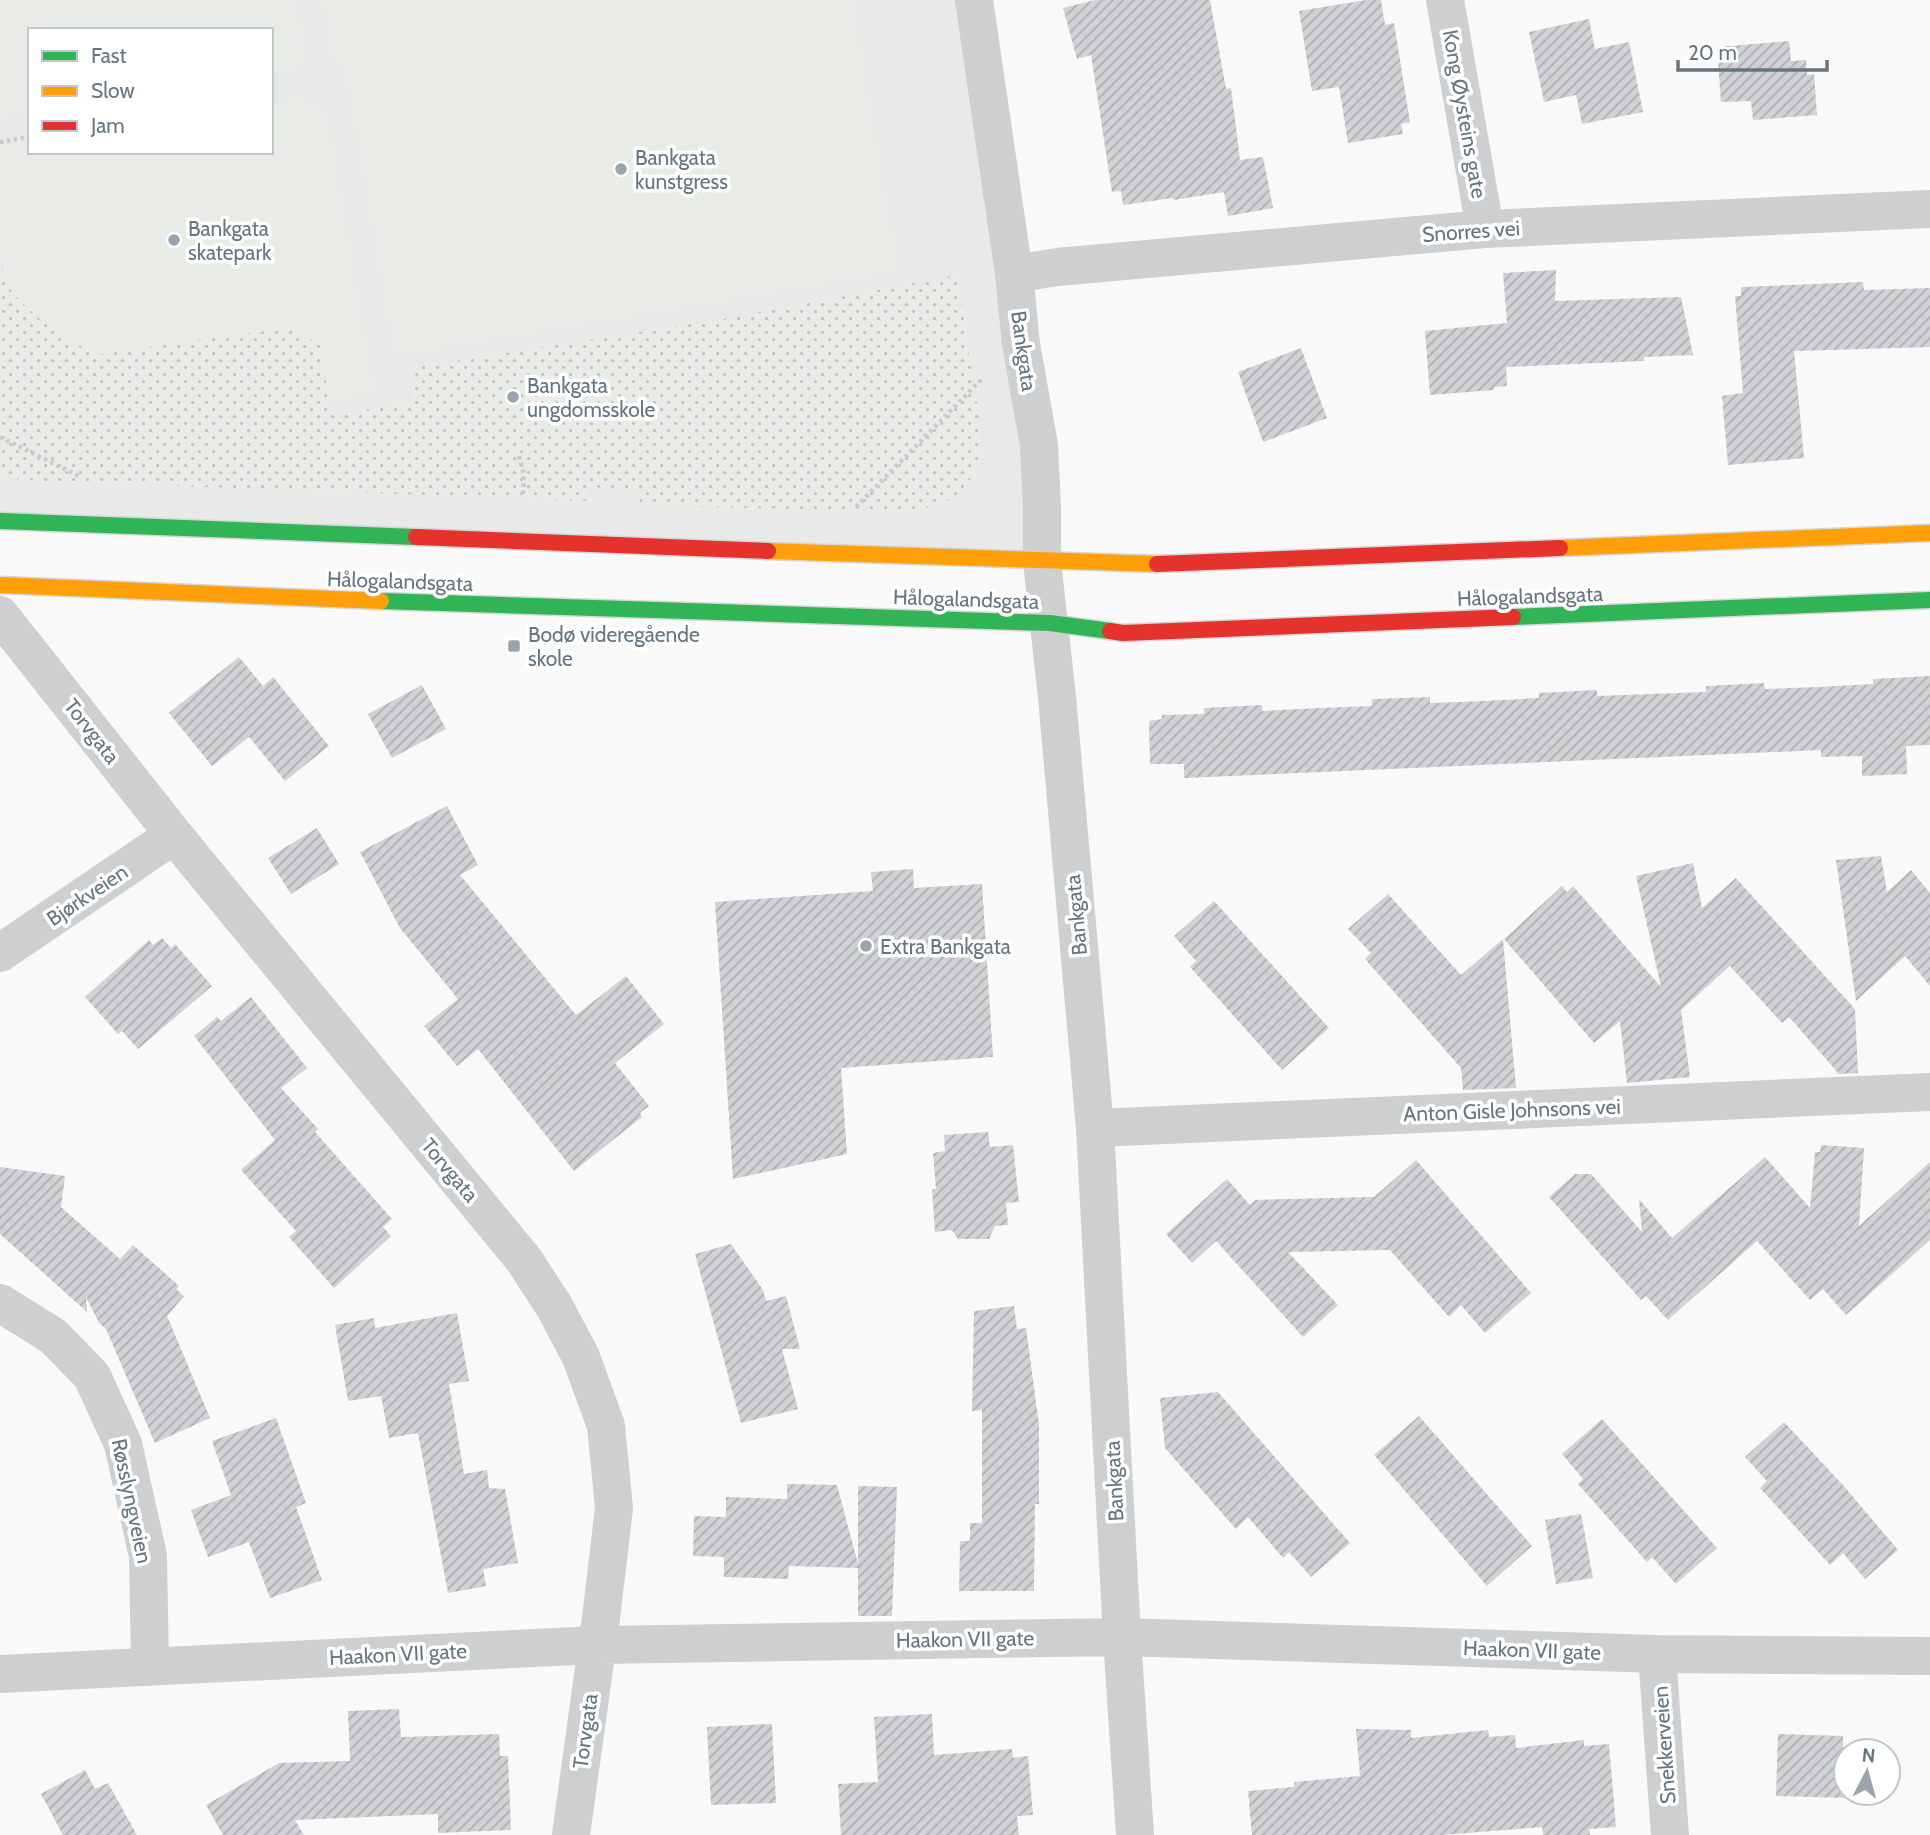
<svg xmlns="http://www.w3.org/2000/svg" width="1930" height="1835" font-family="Cabin,sans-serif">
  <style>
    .built { fill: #e8e9e9; fill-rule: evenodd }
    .grass { fill: url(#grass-dots) }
    .garden { fill: #e8ebe6 }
    .building { fill: url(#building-hatch) }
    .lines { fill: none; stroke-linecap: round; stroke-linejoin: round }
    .fast-casing { stroke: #d5d6d7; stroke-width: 19 }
    .slow-casing { stroke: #d5d6d7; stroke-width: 19 }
    .jam-casing { stroke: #d5d6d7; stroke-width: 19 }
    .path { stroke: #cbcccd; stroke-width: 4.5; stroke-dasharray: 3.5 3.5; stroke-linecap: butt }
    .street { stroke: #cecfd0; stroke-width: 38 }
    .fast { stroke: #30b455; stroke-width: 16 }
    .slow { stroke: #ff9f0a; stroke-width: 16 }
    .jam { stroke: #e5322d; stroke-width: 16 }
    .poi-dot { fill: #99a4ac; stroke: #fff; stroke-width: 2.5 }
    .labels { text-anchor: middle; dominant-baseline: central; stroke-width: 7; stroke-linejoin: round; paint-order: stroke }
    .street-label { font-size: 21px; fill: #657683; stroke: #fff }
    .poi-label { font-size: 21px; fill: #657683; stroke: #fff; text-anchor: start }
  </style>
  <defs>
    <pattern id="grass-dots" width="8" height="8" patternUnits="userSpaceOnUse" patternTransform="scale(1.75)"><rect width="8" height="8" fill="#e8ebe6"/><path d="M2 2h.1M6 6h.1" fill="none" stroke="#c0c3c0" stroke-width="1.8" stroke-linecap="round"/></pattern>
    <pattern id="building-hatch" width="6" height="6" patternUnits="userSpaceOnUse" patternTransform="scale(1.75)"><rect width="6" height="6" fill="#d0d2d3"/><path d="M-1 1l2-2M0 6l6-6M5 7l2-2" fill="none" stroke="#acafb1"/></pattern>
  </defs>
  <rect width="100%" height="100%" fill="#f9f9f9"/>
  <path class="built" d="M 0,0 L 974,0 L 1042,561 L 0,520 ZM 30,30 L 271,30 L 271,152 L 30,152 Z"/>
  <path class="grass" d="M 0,259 L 7,286 L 38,318 L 95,355 L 292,327 L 322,347 L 328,399 L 326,416 L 409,403 L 417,367 L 723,319 L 957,275 L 983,442 L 974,474 L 955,498 L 914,512 L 640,505 L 640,491 L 591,487 L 590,501 L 40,481 L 0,477 Z"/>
  <path class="garden" d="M 0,0 L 295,0 L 306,65 L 271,71 L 271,30 L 30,30 L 30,112 L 0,117 Z
    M 324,0 L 851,0 L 897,271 L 395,355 L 346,67 L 333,55 Z
    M 302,98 L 326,113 L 373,392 L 328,399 L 322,347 L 292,327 L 95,355 C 65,335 31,317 9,288 C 0,270 0,227 4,207 L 0,200 L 0,149 L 30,144 L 30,152 L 271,152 L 271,104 Z"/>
  <path class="building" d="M 1095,0 L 1210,0 L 1226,89 L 1231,88 L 1240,160 L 1263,157 L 1273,208 L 1228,216 L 1224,192 L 1174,200 L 1173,198 L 1123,205 L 1121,191 L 1112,192 L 1091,55 L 1077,59 L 1063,8 Z
    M 1366,0 L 1381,0 L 1385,25 L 1394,23 L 1410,122 L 1401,124 L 1403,134 L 1348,143 L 1339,87 L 1312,91 L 1299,11 Z
    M 1589,19 L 1595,49 L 1629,42 L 1643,112 L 1582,124 L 1576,95 L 1544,102 L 1529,32 Z
    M 1789,41 L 1791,61 L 1806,60 L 1807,75 L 1814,74 L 1817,115 L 1753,120 L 1751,101 L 1721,102 L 1717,47 Z
    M 1556,270 L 1555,301 L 1681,297 L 1693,355 L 1644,357 L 1644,361 L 1506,367 L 1507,386 L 1494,387 L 1494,390 L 1430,395 L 1425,331 L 1507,323 L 1503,273 Z
    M 1863,282 L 1864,290 L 1930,288 L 1930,347 L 1794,351 L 1804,458 L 1728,465 L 1722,396 L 1743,393 L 1735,296 L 1741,296 L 1741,287 Z
    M 1301,348 L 1327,418 L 1263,442 L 1238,372 Z
    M 239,657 L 263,686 L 273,677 L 329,746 L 285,781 L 249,737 L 212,766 L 169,713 Z
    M 1930,676 L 1930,745 L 1906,746 L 1907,774 L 1862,776 L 1862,756 L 1821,757 L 1821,750 L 1184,778 L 1184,764 L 1150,764 L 1149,721 L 1162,719 L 1162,715 L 1204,714 L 1204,708 L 1262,705 L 1262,711 L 1319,708 L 1372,706 L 1372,699 L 1430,697 L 1430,703 L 1485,701 L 1539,698 L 1539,693 L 1597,690 L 1597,696 L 1652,694 L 1706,692 L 1706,686 L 1764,683 L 1765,689 L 1818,687 L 1873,684 L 1873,679 Z
    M 422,685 L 446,729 L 392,758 L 368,714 Z
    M 447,806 L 478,865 L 460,875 L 576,1015 L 626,976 L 664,1024 L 615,1063 L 649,1106 L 640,1113 L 642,1117 L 574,1171 L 478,1049 L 457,1066 L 424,1026 L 458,999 L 400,928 L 360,852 Z
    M 317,828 L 339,864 L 291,894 L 268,858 Z
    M 1881,856 L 1887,892 L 1911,870 L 1930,893 L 1930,986 L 1905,956 L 1856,1001 L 1836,860 Z
    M 1693,863 L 1702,908 L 1736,878 L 1855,1009 L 1858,1073 L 1839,1074 L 1789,1017 L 1782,1023 L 1730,966 L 1681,1010 L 1690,1077 L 1627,1083 L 1620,1021 L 1594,1043 L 1504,939 L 1562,886 L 1567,892 L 1573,886 L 1661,987 L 1636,876 Z
    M 913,869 L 914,888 L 982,884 L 993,1057 L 841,1068 L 847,1154 L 733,1179 L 715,902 L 873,891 L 871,872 Z
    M 1388,894 L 1461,975 L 1503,939 L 1516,1088 L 1463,1090 L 1461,1068 L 1365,959 L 1371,953 L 1348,929 Z
    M 1214,901 L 1329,1028 L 1282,1070 L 1190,967 L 1196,961 L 1174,936 Z
    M 162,938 L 171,948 L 175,944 L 212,986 L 138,1049 L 122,1031 L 118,1034 L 85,997 L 149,940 L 153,945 Z
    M 251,997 L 307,1068 L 281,1088 L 318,1129 L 315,1132 L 392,1219 L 383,1227 L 391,1236 L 334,1288 L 289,1237 L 296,1231 L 241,1170 L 275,1140 L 194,1036 L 217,1017 L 221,1021 Z
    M 988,1132 L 990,1147 L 1013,1145 L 1019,1202 L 1006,1203 L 1008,1225 L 995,1226 L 989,1239 L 958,1239 L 952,1230 L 935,1232 L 932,1189 L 936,1189 L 933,1153 L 945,1151 L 944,1135 Z
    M 1821,1145 L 1864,1148 L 1859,1226 L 1930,1162 L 1930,1240 L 1846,1315 L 1823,1289 L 1810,1300 L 1757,1241 L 1668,1320 L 1646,1296 L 1641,1300 L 1549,1197 L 1575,1174 L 1591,1174 L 1642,1232 L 1639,1199 L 1672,1238 L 1765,1157 L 1810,1208 L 1815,1152 L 1820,1152 Z
    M 1416,1160 L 1531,1293 L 1485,1333 L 1461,1305 L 1449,1317 L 1390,1250 L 1288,1252 L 1338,1305 L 1303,1337 L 1216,1241 L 1192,1263 L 1166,1234 L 1227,1179 L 1250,1205 L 1255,1200 L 1374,1197 Z
    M 0,1167 L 65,1176 L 61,1207 L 120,1259 L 133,1245 L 179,1286 L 176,1289 L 184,1296 L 167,1316 L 210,1418 L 155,1443 L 106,1329 L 99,1323 L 86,1297 L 87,1312 L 0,1234 Z
    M 731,1244 L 763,1290 L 766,1301 L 786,1296 L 800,1349 L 782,1349 L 798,1409 L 741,1423 L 695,1254 Z
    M 1014,1306 L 1017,1329 L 1026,1328 L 1039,1425 L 1039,1504 L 1035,1504 L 1034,1591 L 959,1591 L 960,1541 L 970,1541 L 970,1523 L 982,1523 L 982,1410 L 972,1411 L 974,1311 Z
    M 457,1313 L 469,1381 L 449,1384 L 464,1474 L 487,1470 L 489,1488 L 505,1489 L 518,1563 L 483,1569 L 486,1586 L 448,1593 L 418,1433 L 389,1438 L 381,1396 L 348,1401 L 335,1325 L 374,1318 L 375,1328 Z
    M 1218,1392 L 1350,1543 L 1311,1577 L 1289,1552 L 1283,1558 L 1248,1517 L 1236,1529 L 1165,1448 L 1160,1398 Z
    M 1419,1416 L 1532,1546 L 1487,1586 L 1374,1455 Z
    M 276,1418 L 306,1503 L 296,1507 L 322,1580 L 270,1598 L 249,1542 L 208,1557 L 191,1510 L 231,1495 L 212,1441 Z
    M 1602,1419 L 1717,1548 L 1676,1584 L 1652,1557 L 1647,1562 L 1578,1484 L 1583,1479 L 1562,1454 Z
    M 1784,1422 L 1842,1484 L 1898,1550 L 1865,1579 L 1843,1553 L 1830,1565 L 1760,1488 L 1767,1481 L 1745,1457 Z
    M 787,1484 L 837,1485 L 858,1564 L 858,1486 L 897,1487 L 892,1616 L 858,1616 L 858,1568 L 789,1566 L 788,1579 L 724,1577 L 724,1557 L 693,1556 L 694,1516 L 726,1517 L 726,1497 L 787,1499 Z
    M 1581,1514 L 1593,1578 L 1556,1584 L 1545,1520 Z
    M 399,1709 L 401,1737 L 499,1734 L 500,1756 L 508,1756 L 511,1830 L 438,1833 L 438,1814 L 295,1820 L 304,1835 L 223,1835 L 206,1805 L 279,1763 L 350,1761 L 348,1711 Z
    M 932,1714 L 934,1755 L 1012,1749 L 1013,1758 L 1028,1756 L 1033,1815 L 1017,1816 L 1019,1835 L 841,1835 L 838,1784 L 878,1782 L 874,1717 Z
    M 772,1724 L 776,1803 L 711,1805 L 707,1727 Z
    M 1356,1729 L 1411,1730 L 1411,1738 L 1488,1730 L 1489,1737 L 1515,1735 L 1516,1748 L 1584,1740 L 1584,1746 L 1609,1744 L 1616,1827 L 1589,1829 L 1590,1835 L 1543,1835 L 1542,1827 L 1442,1835 L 1252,1835 L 1248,1791 L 1294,1787 L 1294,1782 L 1360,1776 Z
    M 1778,1734 L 1843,1736 L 1843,1747 L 1883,1748 L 1883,1751 L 1846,1751 L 1846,1793 L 1882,1793 L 1881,1799 L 1776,1796 Z
    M 85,1770 L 95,1789 L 108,1783 L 137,1835 L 63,1835 L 41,1794 Z"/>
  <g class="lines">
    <defs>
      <path id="fast" d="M 0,521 L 416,537
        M 381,601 L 1050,623 L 1110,631
        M 1513,617 L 1930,600"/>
      <path id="slow" d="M 1560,548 L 1930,533
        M 768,551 L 1157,564
        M 0,585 L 381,601"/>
      <path id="jam" d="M 416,537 L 768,551
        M 1157,564 L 1560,548
        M 1110,631 L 1123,633 L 1513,617"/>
    </defs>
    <use href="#fast" class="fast-casing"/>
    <use href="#slow" class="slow-casing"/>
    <use href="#jam" class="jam-casing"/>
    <path class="path" d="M 0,142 L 30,137
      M 0,437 L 81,477
      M 519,456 L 524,475 L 523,496
      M 856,507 L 982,379"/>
    <path class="street" d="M 974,0 L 1014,274 L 1021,344 L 1039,445 L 1042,507 L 1042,561 L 1057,697 L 1095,1128 L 1122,1637 L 1135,1835
      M 1445,0 L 1485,229
      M 1014,274 L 1057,267 L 1485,229 L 1930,209
      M 0,615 L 174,835 L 524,1260 L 554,1306 L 581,1357 L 606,1426 L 614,1508 L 601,1618 L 571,1835
      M 0,953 L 174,835
      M 1095,1128 L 1930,1092
      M 0,1303 L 53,1336 L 92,1376 L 123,1444 L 148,1556 L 150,1666
      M 1657,1654 L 1670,1835
      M 0,1674 L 597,1645 L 1122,1637 L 1657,1654 L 1930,1656"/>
    <use href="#fast" class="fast"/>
    <use href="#slow" class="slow"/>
    <use href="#jam" class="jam"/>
  </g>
  <g class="poi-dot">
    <circle cx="621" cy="169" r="7"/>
    <circle cx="174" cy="240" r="7"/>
    <circle cx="513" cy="397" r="7"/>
    <rect x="507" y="639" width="14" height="14" rx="3.5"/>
    <circle cx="866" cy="946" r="7"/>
  </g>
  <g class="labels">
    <g class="street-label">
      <text transform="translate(1465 114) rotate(80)">Kong Øysteins gate</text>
      <text transform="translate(1471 231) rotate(-4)">Snorres vei</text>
      <text transform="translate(1024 351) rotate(82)">Bankgata</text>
      <text transform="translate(400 581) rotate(2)">Hålogalandsgata</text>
      <text transform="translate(1530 596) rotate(-2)">Hålogalandsgata</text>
      <text transform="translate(966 599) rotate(2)">Hålogalandsgata</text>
      <text transform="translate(92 731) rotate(52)">Torvgata</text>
      <text transform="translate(87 895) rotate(-34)">Bjørkveien</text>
      <text transform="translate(1076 915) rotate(-95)">Bankgata</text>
      <text transform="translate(1512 1110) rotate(-2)">Anton Gisle Johnsons vei</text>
      <text transform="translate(450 1170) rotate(50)">Torvgata</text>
      <text transform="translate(1114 1481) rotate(-93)">Bankgata</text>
      <text transform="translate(132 1501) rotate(78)">Røsslyngveien</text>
      <text transform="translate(965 1639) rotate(-1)">Haakon VII gate</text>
      <text transform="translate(1532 1650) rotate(2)">Haakon VII gate</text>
      <text transform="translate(398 1654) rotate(-3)">Haakon VII gate</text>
      <text transform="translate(585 1731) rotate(-82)">Torvgata</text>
      <text transform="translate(1664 1745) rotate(-94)">Snekkerveien</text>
    </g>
    <g class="poi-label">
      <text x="635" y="157">Bankgata<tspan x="635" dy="24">kunstgress</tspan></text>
      <text x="188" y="228">Bankgata<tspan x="188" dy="24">skatepark</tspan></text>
      <text x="527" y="385">Bankgata<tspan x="527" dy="24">ungdomsskole</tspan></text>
      <text x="528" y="634">Bodø videregående<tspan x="528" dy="24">skole</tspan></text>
      <text x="880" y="946">Extra Bankgata</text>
    </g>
  </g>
  <rect x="28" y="28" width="245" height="126" fill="#ffffff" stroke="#c1c8cd" stroke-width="2"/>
  <rect x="42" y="51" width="35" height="10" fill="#30b455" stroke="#c1c8cd" stroke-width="2"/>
  <text x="91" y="63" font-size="21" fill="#657683">Fast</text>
  <rect x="42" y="86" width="35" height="10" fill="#ff9f0a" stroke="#c1c8cd" stroke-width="2"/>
  <text x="91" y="98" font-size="21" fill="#657683">Slow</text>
  <rect x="42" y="121" width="35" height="10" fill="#e5322d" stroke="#c1c8cd" stroke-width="2"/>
  <text x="91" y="133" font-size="21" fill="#657683">Jam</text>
  <g transform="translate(1867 1772) rotate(6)"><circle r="33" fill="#ffffff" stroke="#c1c8cd" stroke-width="2"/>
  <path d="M0-5L12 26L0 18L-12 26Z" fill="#99a4ac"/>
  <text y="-10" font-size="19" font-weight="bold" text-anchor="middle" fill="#657683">N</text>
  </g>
  <path d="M1678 60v10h149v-10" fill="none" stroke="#657683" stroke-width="3.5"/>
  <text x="1688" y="60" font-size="21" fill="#657683" stroke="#ffffff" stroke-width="5" paint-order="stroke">20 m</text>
</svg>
